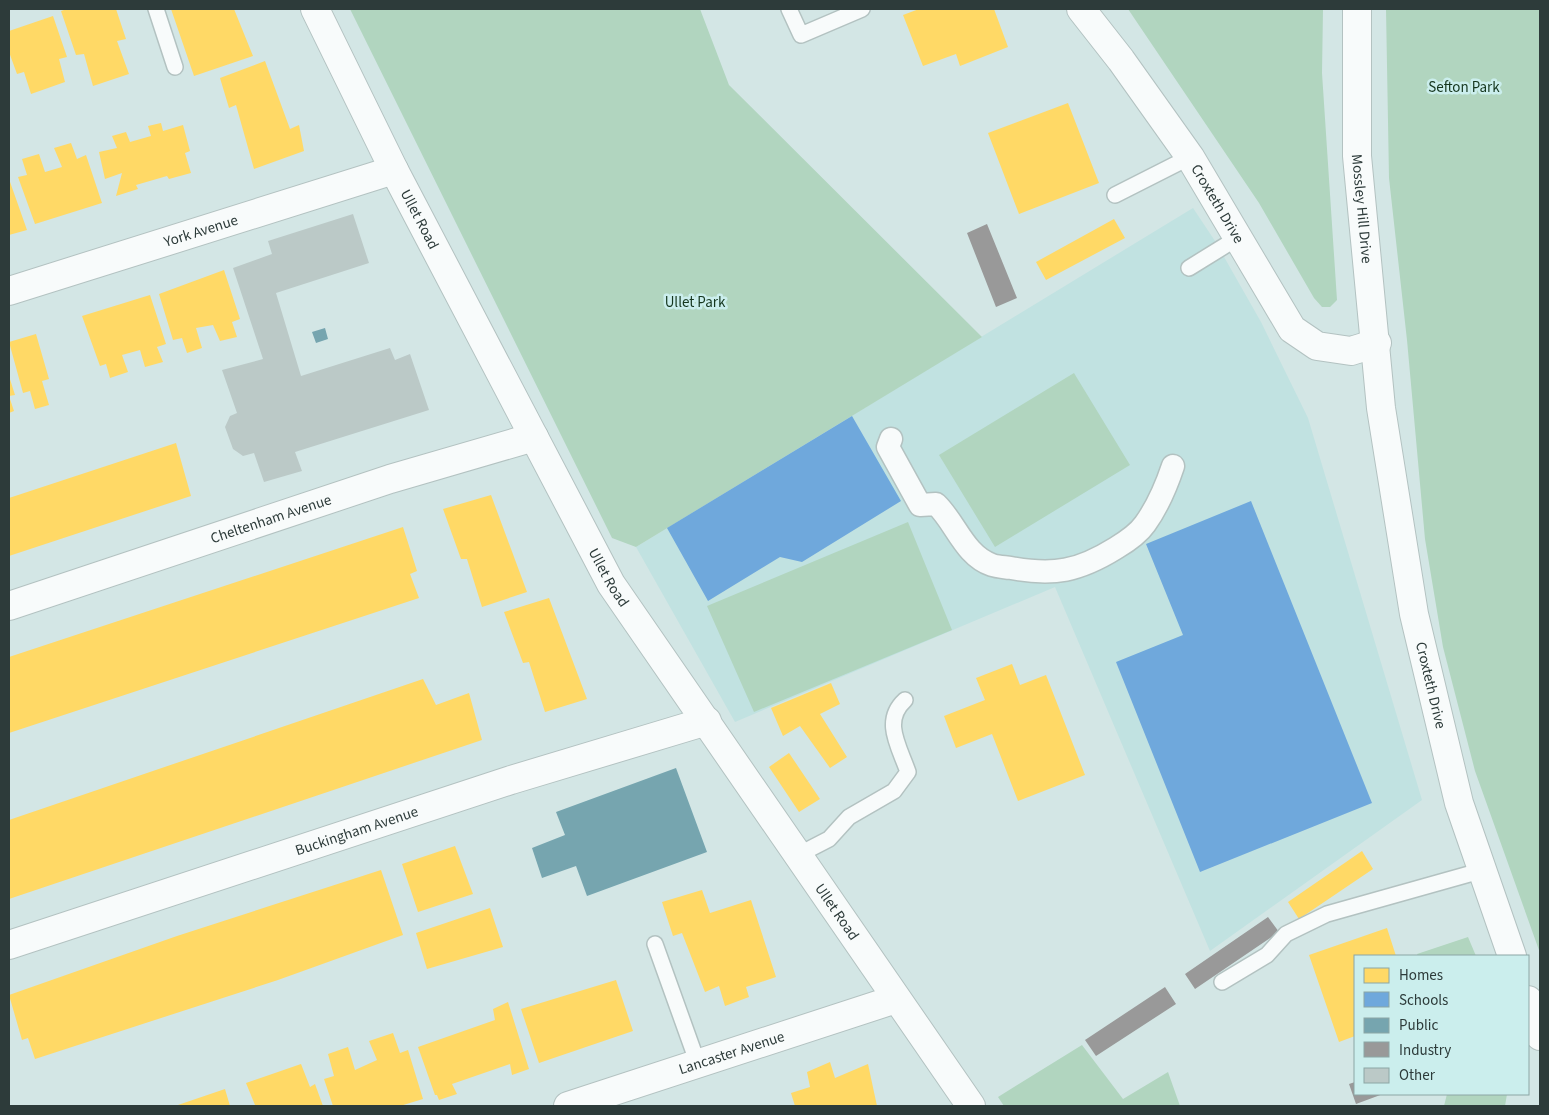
<svg xmlns="http://www.w3.org/2000/svg" width="1549" height="1115" font-family="'Source Sans 3',sans-serif">
  <style>
    .built { fill: #c1e2e1 }
    .green { fill: #b1d5bf }
    .homes { fill: #ffd966 }
    .schools { fill: #6fa8dc }
    .public { fill: #76a5af }
    .industry { fill: #999 }
    .building { fill: #bbc9c7 }
    .lines { fill: none; stroke-linecap: round; stroke-linejoin: round }
    .service-casing { stroke: #b3c2c1; stroke-width: 18 }
    .pedestrian-casing { stroke: #b3c2c1; stroke-width: 25 }
    .minor-casing { stroke: #b3c2c1; stroke-width: 30 }
    .secondary-casing { stroke: #b3c2c1; stroke-width: 30 }
    .service { stroke: #f8fbfb; stroke-width: 15 }
    .pedestrian { stroke: #f8fbfb; stroke-width: 22 }
    .minor { stroke: #f8fbfb; stroke-width: 28 }
    .secondary { stroke: #f8fbfb; stroke-width: 28 }
    .labels { text-anchor: middle; dominant-baseline: central; stroke-width: 5; stroke-linejoin: round; paint-order: stroke }
    .park-label { font-size: 15px; fill: #15361e; stroke: #cbeeed }
    .street-label { font-size: 15px; fill: #2d3b3a; stroke: #cbeeed }
  </style>
  <rect width="100%" height="100%" fill="#d3e6e5"/>
  <path class="built" d="M 1193,208 L 1215,241 L 1261,322 L 1308,418 L 1422,800 L 1210,951 L 1055,587 L 735,722 L 636,547 Z"/>
  <path class="green" d="M 350,9 L 700,9 L 729,85 L 982,337 L 636,547 L 612,538 Z
    M 1128,9 L 1323,9 L 1322,73 L 1337,300 L 1330,307 L 1322,307 L 1314,298 L 1259,203 Z
    M 1386,9 L 1540,9 L 1540,953 L 1475,771 L 1443,647 L 1425,539 L 1407,340 L 1389,178 Z
    M 1074,373 L 1130,465 L 995,547 L 939,455 Z
    M 908,522 L 952,630 L 754,712 L 707,606 Z
    M 1468,937 L 1476,956 L 1418,956 L 1417,954 Z
    M 1082,1045 L 1123,1099 L 1168,1072 L 1180,1106 L 1004,1106 L 998,1097 Z
    M 1447,1094 L 1507,1094 L 1505,1106 L 1444,1106 Z"/>
  <path class="homes" d="M 67,9 L 116,9 L 126,39 L 117,41 L 129,74 L 93,86 L 84,54 L 76,55 L 61,11 Z
    M 171,9 L 234,9 L 253,56 L 194,76 Z
    M 919,9 L 994,9 L 1008,47 L 960,66 L 956,54 L 923,66 L 903,15 Z
    M 53,16 L 67,57 L 59,59 L 65,82 L 31,94 L 24,72 L 17,74 L 9,52 L 9,31 Z
    M 265,61 L 290,129 L 299,125 L 304,151 L 254,169 L 236,105 L 229,108 L 220,78 Z
    M 1068,103 L 1099,183 L 1019,214 L 988,133 Z
    M 161,123 L 163,131 L 183,125 L 190,151 L 185,153 L 191,173 L 169,179 L 167,176 L 136,185 L 138,189 L 116,196 L 122,173 L 105,179 L 99,152 L 117,148 L 112,136 L 126,132 L 130,142 L 151,136 L 148,126 Z
    M 71,143 L 77,159 L 86,155 L 102,203 L 35,224 L 18,177 L 27,175 L 22,159 L 39,154 L 45,172 L 62,167 L 54,148 Z
    M 9,179 L 27,230 L 9,235 Z
    M 1114,219 L 1125,238 L 1046,280 L 1036,262 Z
    M 224,270 L 240,319 L 232,322 L 237,337 L 220,341 L 213,325 L 196,328 L 202,348 L 187,353 L 182,338 L 173,340 L 159,294 Z
    M 150,295 L 166,344 L 157,347 L 163,362 L 145,367 L 140,350 L 122,355 L 128,372 L 110,378 L 106,364 L 100,366 L 82,316 Z
    M 36,334 L 49,379 L 42,381 L 49,405 L 35,409 L 30,391 L 23,393 L 9,342 Z
    M 9,376 L 15,395 L 9,396 L 14,411 L 9,413 Z
    M 176,443 L 191,496 L 9,556 L 9,498 Z
    M 491,495 L 527,592 L 482,607 L 467,559 L 461,559 L 443,509 Z
    M 403,527 L 417,571 L 410,574 L 419,598 L 9,733 L 9,657 Z
    M 549,598 L 587,699 L 545,712 L 529,662 L 523,663 L 504,612 Z
    M 1012,664 L 1020,685 L 1046,675 L 1085,775 L 1018,801 L 992,734 L 956,748 L 944,716 L 985,700 L 976,678 Z
    M 423,679 L 436,705 L 469,693 L 482,740 L 9,899 L 9,820 Z
    M 831,683 L 840,704 L 820,714 L 847,757 L 830,768 L 800,726 L 783,736 L 771,708 Z
    M 789,753 L 820,799 L 799,812 L 769,767 Z
    M 455,846 L 473,894 L 418,912 L 402,864 Z
    M 1362,851 L 1373,869 L 1299,919 L 1288,902 Z
    M 381,870 L 403,935 L 278,980 L 35,1059 L 28,1038 L 22,1040 L 9,995 L 177,936 Z
    M 702,890 L 710,913 L 751,900 L 776,977 L 746,987 L 749,997 L 725,1006 L 719,986 L 705,992 L 682,933 L 673,936 L 662,902 Z
    M 490,908 L 503,947 L 427,969 L 416,933 Z
    M 1387,928 L 1396,956 L 1355,956 L 1355,1036 L 1339,1042 L 1309,955 Z
    M 616,980 L 633,1031 L 539,1063 L 521,1009 Z
    M 508,1002 L 529,1069 L 512,1075 L 510,1064 L 452,1084 L 457,1094 L 439,1100 L 437,1095 L 435,1095 L 418,1047 L 495,1020 L 493,1009 Z
    M 393,1033 L 400,1053 L 408,1050 L 423,1099 L 400,1106 L 333,1106 L 324,1079 L 334,1076 L 328,1054 L 348,1047 L 355,1070 L 377,1060 L 369,1041 Z
    M 830,1062 L 835,1078 L 868,1064 L 877,1106 L 795,1106 L 791,1093 L 810,1087 L 807,1072 Z
    M 301,1064 L 310,1087 L 315,1084 L 323,1106 L 252,1106 L 255,1105 L 246,1083 Z
    M 225,1089 L 230,1106 L 175,1106 Z"/>
  <path class="schools" d="M 852,416 L 901,501 L 802,562 L 780,557 L 708,601 L 667,528 Z
    M 1251,501 L 1372,803 L 1200,872 L 1116,662 L 1183,635 L 1146,544 Z"/>
  <path class="public" d="M 325,328 L 328,339 L 316,343 L 312,332 Z
    M 676,768 L 707,852 L 587,896 L 576,866 L 542,878 L 532,848 L 565,835 L 556,812 Z"/>
  <path class="industry" d="M 987,224 L 1017,298 L 996,307 L 967,233 Z
    M 1268,917 L 1279,932 L 1195,989 L 1185,974 Z
    M 1165,987 L 1176,1004 L 1096,1056 L 1085,1040 Z
    M 1355,1082 L 1355,1094 L 1383,1094 L 1356,1104 L 1349,1084 Z"/>
  <path class="building" d="M 353,214 L 369,263 L 276,293 L 301,376 L 390,348 L 395,360 L 410,354 L 429,410 L 295,452 L 302,471 L 264,482 L 254,453 L 243,456 L 233,449 L 225,427 L 230,416 L 237,413 L 222,370 L 263,359 L 233,268 L 272,254 L 268,241 Z"/>
  <g class="lines">
    <defs>
      <path id="service" d="M 156,9 L 175,67
        M 789,9 L 801,35 L 862,9
        M 1115,195 L 1190,157
        M 1189,268 L 1239,237
        M 798,855 L 829,839 L 849,817 L 894,791 L 908,772 C 899,746 882,721 905,700
        M 655,944 L 698,1064
        M 1222,982 L 1267,955 L 1286,934 L 1327,914 L 1480,871"/>
      <path id="pedestrian" d="M 891,439 L 888,447 L 920,505 L 936,504 C 956,523 964,555 992,565 C 998,567 1005,567 1011,568 C 1054,576 1079,571 1116,548 C 1126,542 1138,534 1145,524 C 1158,506 1166,487 1173,466"/>
      <g id="minor">
        <path id="s1" d="M 1081,9 L 1121,60 L 1190,157 L 1292,329 L 1317,346 L 1351,351 L 1377,343"/>
        <path id="s2" d="M 1357,9 L 1357,156 L 1381,408 L 1414,614 L 1459,803 L 1512,956"/>
        <path id="s3" d="M 9,291 L 394,170"/>
        <path id="s4" d="M 9,606 L 390,479 L 534,437"/>
        <path id="s5" d="M 9,945 L 511,780 L 707,721"/>
        <path d="M 1528,1000 L 1540,1036"/>
        <path id="s6" d="M 568,1106 L 896,999"/>
      </g>
      <g id="secondary">
        <path id="s7" d="M 315,9 L 394,170 L 611,584 L 971,1106"/>
      </g>
    </defs>
    <use href="#service" class="service-casing"/>
    <use href="#pedestrian" class="pedestrian-casing"/>
    <use href="#minor" class="minor-casing"/>
    <use href="#secondary" class="secondary-casing"/>
    <use href="#service" class="service"/>
    <use href="#pedestrian" class="pedestrian"/>
    <use href="#minor" class="minor"/>
    <use href="#secondary" class="secondary"/>
  </g>
  <g class="labels">
    <g class="park-label">
      <text x="1464" y="87">Sefton Park</text>
      <text x="695" y="302">Ullet Park</text>
    </g>
    <g class="street-label">
      <text stroke="none"><textPath href="#s1" startOffset="238">Croxteth Drive</textPath></text>
      <text stroke="none"><textPath href="#s2" startOffset="200">Mossley Hill Drive</textPath></text>
      <text stroke="none"><textPath href="#s7" startOffset="235">Ullet Road</textPath></text>
      <text stroke="none"><textPath href="#s3" startOffset="201">York Avenue</textPath></text>
      <text stroke="none"><textPath href="#s4" startOffset="276">Cheltenham Avenue</textPath></text>
      <text stroke="none"><textPath href="#s7" startOffset="640">Ullet Road</textPath></text>
      <text stroke="none"><textPath href="#s2" startOffset="682">Croxteth Drive</textPath></text>
      <text stroke="none"><textPath href="#s5" startOffset="366">Buckingham Avenue</textPath></text>
      <text stroke="none"><textPath href="#s7" startOffset="1045">Ullet Road</textPath></text>
      <text stroke="none"><textPath href="#s6" startOffset="172">Lancaster Avenue</textPath></text>
    </g>
  </g>
  <rect width="1549" height="1115" fill="none" stroke="#2d3b3a" stroke-width="20"/>
  <rect x="1354" y="955" width="175" height="140" fill="#cbeeed" stroke="#8ca6a5"/>
  <rect x="1364" y="968" width="25" height="15" fill="#ffd966" stroke="#8ca6a5"/>
  <text x="1399" y="980" font-size="15" fill="#2d3b3a">Homes</text>
  <rect x="1364" y="992" width="25" height="15" fill="#6fa8dc" stroke="#8ca6a5"/>
  <text x="1399" y="1005" font-size="15" fill="#2d3b3a">Schools</text>
  <rect x="1364" y="1018" width="25" height="15" fill="#76a5af" stroke="#8ca6a5"/>
  <text x="1399" y="1030" font-size="15" fill="#2d3b3a">Public</text>
  <rect x="1364" y="1042" width="25" height="15" fill="#999999" stroke="#8ca6a5"/>
  <text x="1399" y="1055" font-size="15" fill="#2d3b3a">Industry</text>
  <rect x="1364" y="1068" width="25" height="15" fill="#bbc9c7" stroke="#8ca6a5"/>
  <text x="1399" y="1080" font-size="15" fill="#2d3b3a">Other</text>
</svg>
